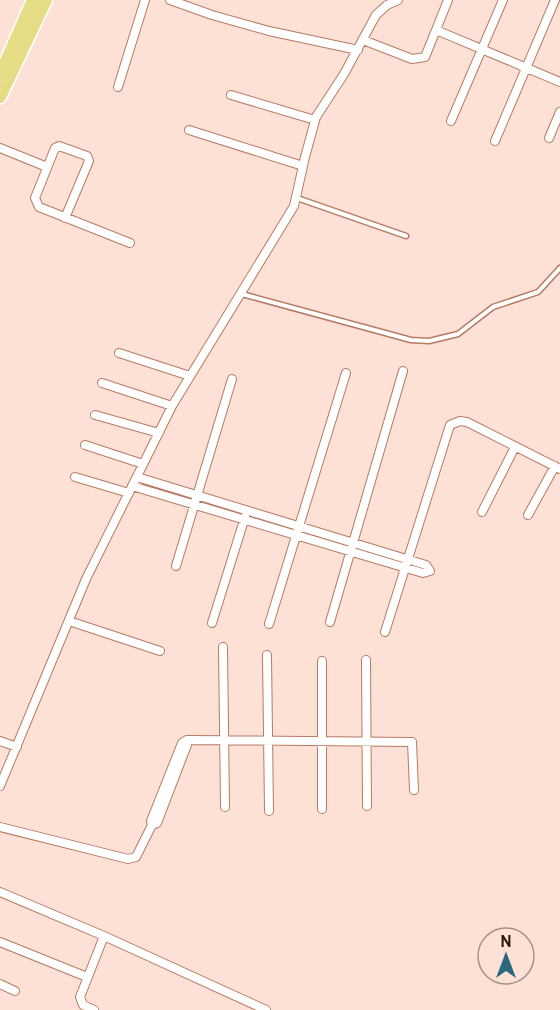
<svg xmlns="http://www.w3.org/2000/svg" width="560" height="1010" font-family="Overpass,sans-serif">
  <style>
    .lines { fill: none; stroke-linecap: round; stroke-linejoin: round }
    .service-casing { stroke: #b87a60; stroke-width: 7 }
    .minor-casing { stroke: #b87a60; stroke-width: 10 }
    .primary-casing { stroke: #fff; stroke-width: 15 }
    .service { stroke: #fff; stroke-width: 4 }
    .minor { stroke: #fff; stroke-width: 8 }
    .primary { stroke: #e5dc86; stroke-width: 12 }
  </style>
  <rect width="100%" height="100%" fill="#fde1d6"/>
  <g class="lines">
    <defs>
      <path id="service" d="M 297,198 L 406,236
        M 242,294 L 411,340 L 429,341 L 458,334 L 493,307 L 538,292 L 560,268"/>
      <path id="minor" d="M 170,0 L 212,15 L 269,31 L 358,50
        M 436,30 L 448,0
        M 363,40 L 412,59 L 425,57 L 436,30 L 560,82
        M 118,87 L 145,0
        M 231,95 L 315,120
        M 451,121 L 503,0
        M 189,130 L 303,166
        M 549,138 L 560,112
        M 495,141 L 555,0
        M 0,148 L 47,167
        M 65,218 L 89,161 L 87,156 L 59,146 L 55,148 L 35,198 L 39,207 L 130,243
        M 119,353 L 190,376
        M 102,383 L 172,406
        M 95,415 L 159,433
        M 85,445 L 143,464
        M 75,477 L 129,493
        M 132,486 L 406,568 L 423,573 L 430,571 L 426,565 L 137,477
        M 482,512 L 515,447
        M 528,515 L 555,466
        M 176,566 L 232,379
        M 69,621 L 160,651
        M 330,622 L 403,371
        M 212,623 L 245,517
        M 269,624 L 346,373
        M 385,632 L 450,425 L 460,421 L 467,422 L 560,469
        M 223,647 L 225,807
        M 267,655 L 269,811
        M 366,660 L 367,806
        M 322,661 L 322,809
        M 187,740 L 187,745 L 157,823 L 152,825 L 151,821 L 182,743 L 187,740 L 412,742 L 414,790
        M 0,741 L 17,747
        M 0,786 L 86,579 L 172,406 L 294,206 L 305,157 L 316,117 L 344,74 L 376,15 L 387,5 L 398,0
        M 0,827 L 128,859 L 136,857 L 152,825
        M 0,892 L 104,936 L 266,1010
        M 0,942 L 87,977
        M 0,984 L 15,991
        M 94,1010 L 83,1005 L 80,997 L 104,936"/>
      <path id="primary" d="M 0,75 L 33,0
        M 0,97 L 46,0"/>
    </defs>
    <use href="#service" class="service-casing"/>
    <use href="#minor" class="minor-casing"/>
    <use href="#primary" class="primary-casing"/>
    <use href="#service" class="service"/>
    <use href="#minor" class="minor"/>
    <use href="#primary" class="primary"/>
  </g>
  <g transform="translate(506 956)"><circle r="28" fill="#fde1d6" stroke="#a98f84" stroke-width="1.5"/>
  <path d="M0-4.5L10 22L0 15L-10 22Z" fill="#29687d"/>
  <text y="-9" font-size="16" font-weight="bold" text-anchor="middle" fill="#2b1309">N</text>
  </g>
</svg>
